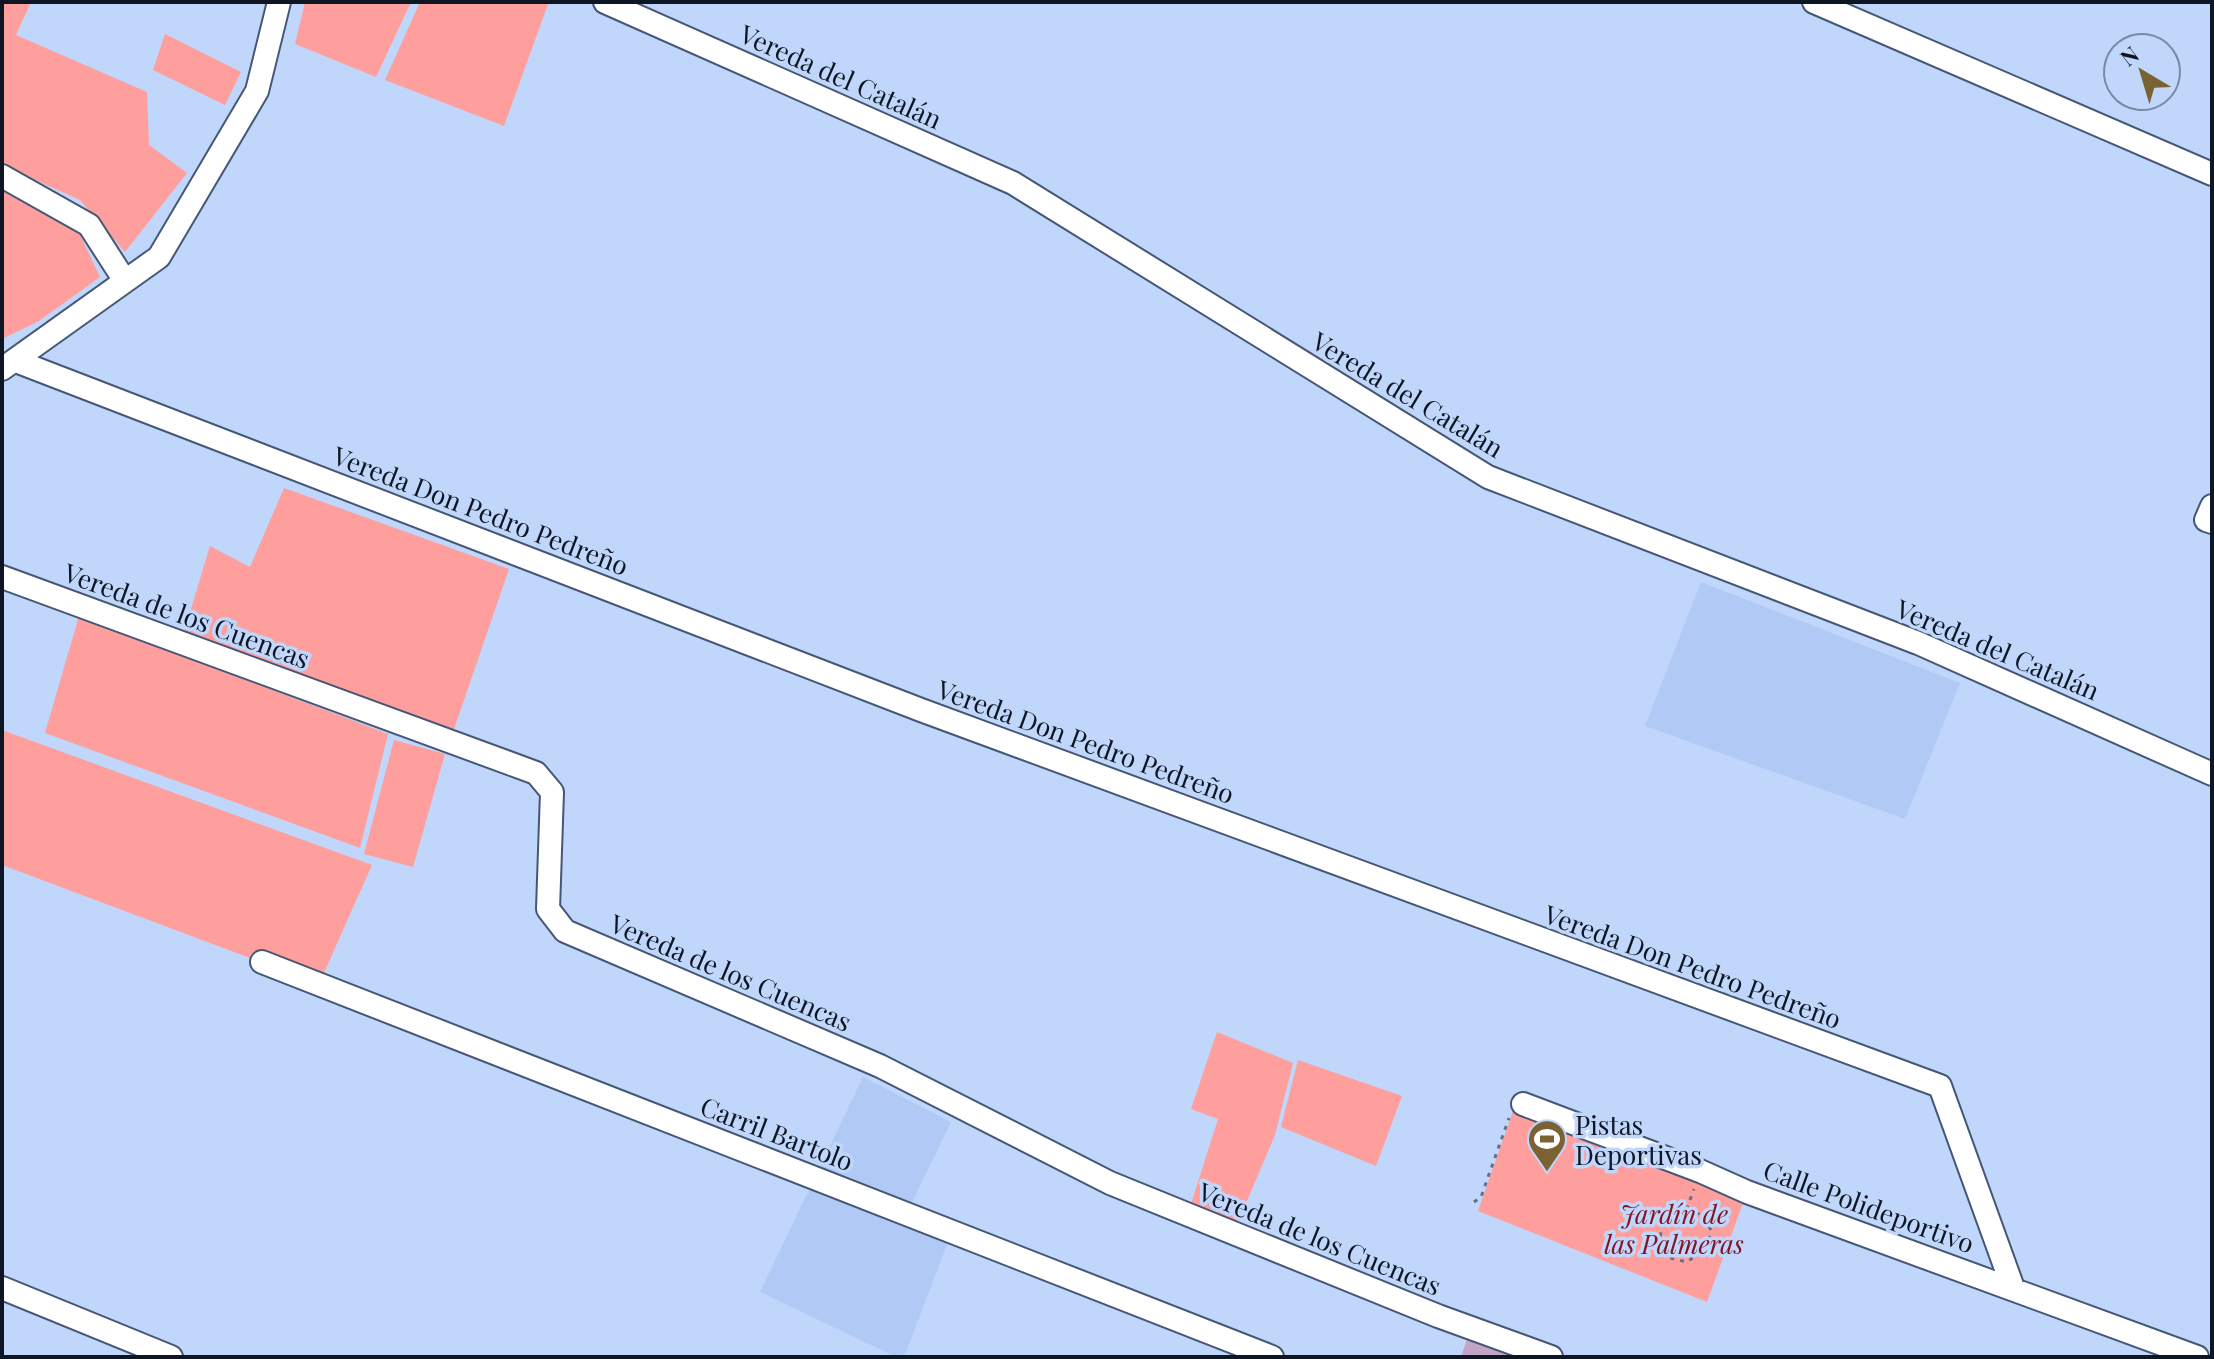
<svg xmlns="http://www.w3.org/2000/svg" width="2214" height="1359" font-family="'Playfair Display',serif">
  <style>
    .built { fill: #b1caf5 }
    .green { fill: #ff9f9d }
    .building { fill: #c2a5c6 }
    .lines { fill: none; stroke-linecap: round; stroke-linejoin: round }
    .minor-casing { stroke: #455777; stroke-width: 26 }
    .path { stroke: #627089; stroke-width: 3; stroke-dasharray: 4 6; stroke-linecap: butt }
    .minor { stroke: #fff; stroke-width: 22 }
    .labels { text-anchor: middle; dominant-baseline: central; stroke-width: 7; stroke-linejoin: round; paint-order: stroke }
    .street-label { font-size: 26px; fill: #0f1623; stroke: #c0d6fb }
    .poi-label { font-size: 26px; fill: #0f1623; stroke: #c0d6fb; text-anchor: start }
    .park-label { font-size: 26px; font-style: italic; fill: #821321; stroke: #c0d6fb }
  </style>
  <rect width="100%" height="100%" fill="#c0d6fb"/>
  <path class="built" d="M 1701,582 L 1960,683 L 1905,819 L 1645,726 Z
    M 863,1077 L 951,1122 L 903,1221 L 948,1242 L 904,1357 L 896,1357 L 760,1292 Z"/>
  <path class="green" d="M 2,2 L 31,2 L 16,35 L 147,92 L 149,145 L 187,173 L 125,252 L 80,200 L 2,165 Z
    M 305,2 L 411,2 L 376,77 L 295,44 Z
    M 420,2 L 548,4 L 504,126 L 385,80 Z
    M 165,34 L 241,72 L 225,105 L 153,70 Z
    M 2,191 L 75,224 L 100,277 L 39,321 L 2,339 Z
    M 284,488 L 509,569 L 453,732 L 184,632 L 210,546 L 250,567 Z
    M 79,616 L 388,734 L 360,848 L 45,733 Z
    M 2,730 L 372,865 L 319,984 L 2,865 Z
    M 394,740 L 445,754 L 413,867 L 364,854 Z
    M 1217,1032 L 1293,1063 L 1275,1135 L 1238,1222 L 1191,1204 L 1218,1119 L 1191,1109 Z
    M 1298,1060 L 1402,1096 L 1376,1166 L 1281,1127 Z
    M 1513,1111 L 1612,1149 L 1747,1192 L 1707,1302 L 1478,1211 Z"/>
  <path class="building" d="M 1467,1339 L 1515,1357 L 1461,1357 Z"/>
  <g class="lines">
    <defs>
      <path id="minor" d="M 605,2 L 1013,183 L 1488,477 L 1918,643 L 2212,774
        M 1814,2 L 2212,174
        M 2,176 L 89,225 L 125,281
        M 16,361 L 921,710 L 1940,1086 L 2013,1288
        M 2,369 L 159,257 L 257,91 L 279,2
        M 2212,506 L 2206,520 L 2212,522
        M 2,577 L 536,773 L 552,792 L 548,909 L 565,931 L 880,1066 L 1110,1183 L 1438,1316 L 1551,1357
        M 262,962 L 1272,1357
        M 1523,1104 L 1700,1171 L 1747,1192 L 2197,1357
        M 2,1288 L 171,1357"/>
    </defs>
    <use href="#minor" class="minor-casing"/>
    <path class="path" d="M 1474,1202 L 1481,1197 L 1509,1118
      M 1687,1208 L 1703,1216 L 1711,1230 L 1707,1248 L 1687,1262 L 1670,1258 L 1659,1245 C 1661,1224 1667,1215 1687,1208 L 1694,1189"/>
    <use href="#minor" class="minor"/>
  </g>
  <defs>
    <symbol id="stadium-pin" viewBox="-11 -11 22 30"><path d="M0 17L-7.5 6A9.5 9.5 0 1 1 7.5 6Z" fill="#7b6233" stroke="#c0d6fb"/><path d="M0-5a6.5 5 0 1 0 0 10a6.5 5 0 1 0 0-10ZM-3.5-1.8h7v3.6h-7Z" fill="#fff"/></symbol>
  </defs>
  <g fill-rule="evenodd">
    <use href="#stadium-pin" x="1525" y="1117" width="44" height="60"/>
  </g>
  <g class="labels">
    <g class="street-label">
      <text transform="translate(841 76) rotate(24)">Vereda del Catalán</text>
      <text transform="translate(1408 394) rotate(31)">Vereda del Catalán</text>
      <text transform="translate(481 510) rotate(21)">Vereda Don Pedro Pedreño</text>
      <text transform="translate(187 615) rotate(20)">Vereda de los Cuencas</text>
      <text transform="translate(1998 649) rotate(23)">Vereda del Catalán</text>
      <text transform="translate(1086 741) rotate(20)">Vereda Don Pedro Pedreño</text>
      <text transform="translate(1693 966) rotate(20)">Vereda Don Pedro Pedreño</text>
      <text transform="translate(731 972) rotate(23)">Vereda de los Cuencas</text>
      <text transform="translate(777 1133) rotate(21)">Carril Bartolo</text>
      <text transform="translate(1869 1206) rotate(20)">Calle Polideportivo</text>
      <text transform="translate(1320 1238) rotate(22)">Vereda de los Cuencas</text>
    </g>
    <g class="poi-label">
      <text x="1575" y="1124">Pistas<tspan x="1575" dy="30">Deportivas</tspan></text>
    </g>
    <g class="park-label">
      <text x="1674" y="1213">Jardín de<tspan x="1674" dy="30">las Palmeras</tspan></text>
    </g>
  </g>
  <rect width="2214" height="1359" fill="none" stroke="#0f1623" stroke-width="8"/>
  <g transform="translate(2142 72) rotate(322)"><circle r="38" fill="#c0d6fb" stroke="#7989a5" stroke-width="2"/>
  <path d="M0-6L14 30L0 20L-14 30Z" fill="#7b6233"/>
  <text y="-12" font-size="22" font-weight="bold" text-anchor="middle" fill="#0f1623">N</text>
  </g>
</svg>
